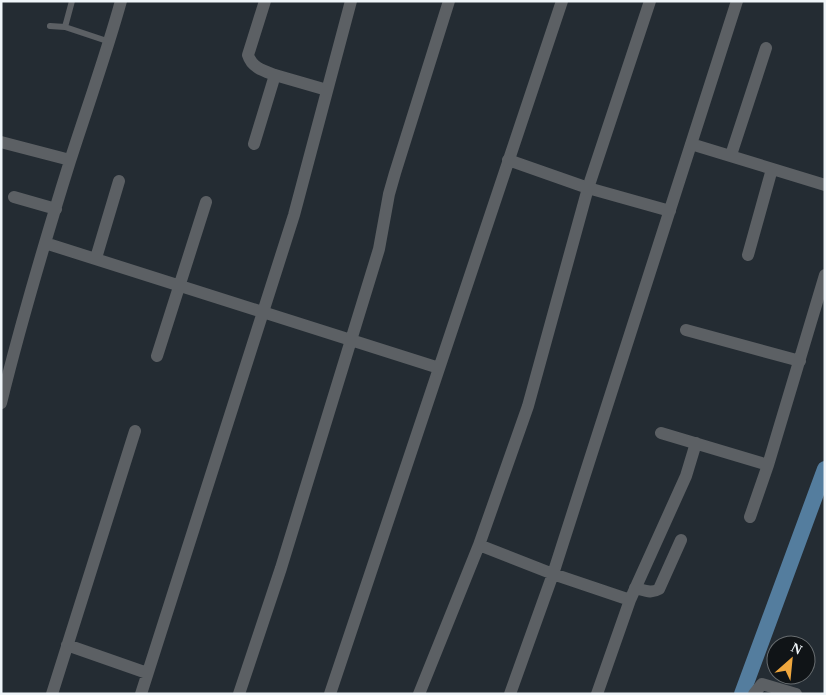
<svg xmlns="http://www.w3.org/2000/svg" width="826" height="695" font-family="'Times New Roman',serif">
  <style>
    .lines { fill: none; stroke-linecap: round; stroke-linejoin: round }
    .canal { stroke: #547d9e; stroke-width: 16 }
    .service { stroke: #5c6064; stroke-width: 6 }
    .minor { stroke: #5c6064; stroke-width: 12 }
  </style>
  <rect width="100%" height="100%" fill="#242c33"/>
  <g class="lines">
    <path class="canal" d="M 742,694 L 825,469"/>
    <path class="service" d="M 50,26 L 65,27 L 110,42
      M 65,27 L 72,1"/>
    <path class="minor" d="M 265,1 L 248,55 C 252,68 264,71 275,75
      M 1,142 L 70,160
      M 254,144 L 275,75 L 327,90
      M 691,144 L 825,185
      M 731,155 L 766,48
      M 508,160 L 588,188 L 670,211
      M 14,197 L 56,209
      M 45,243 L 439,368
      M 748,255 L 772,169
      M 96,258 L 119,181
      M 686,330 L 800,361
      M 157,356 L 206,202
      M 1,403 C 21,322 45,241 70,161 C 87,108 106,55 121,1
      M 661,433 L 768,465
      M 750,517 L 768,465 L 825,275
      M 479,545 L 553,574 L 630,600
      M 635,588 C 644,590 651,594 659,589 L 681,540
      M 67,645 L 147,673
      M 52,694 L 135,431
      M 141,694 L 294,215 L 351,1
      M 239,694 L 281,568 L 379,249 L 389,194 L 395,173 L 449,1
      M 330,694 L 562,1
      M 419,694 L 479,545 L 528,406 L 588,188 L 650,1
      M 510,694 L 553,574 L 737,1
      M 597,694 L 630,600 L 686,476 L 696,443
      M 754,694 L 762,684 L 796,694"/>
  </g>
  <rect width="826" height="695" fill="none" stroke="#eff5f9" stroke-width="5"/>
  <g transform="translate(791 660) rotate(27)"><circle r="24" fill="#101417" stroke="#696e71"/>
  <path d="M0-4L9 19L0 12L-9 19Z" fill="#efa73e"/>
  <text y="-8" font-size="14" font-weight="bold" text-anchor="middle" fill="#eff5f9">N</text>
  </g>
</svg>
